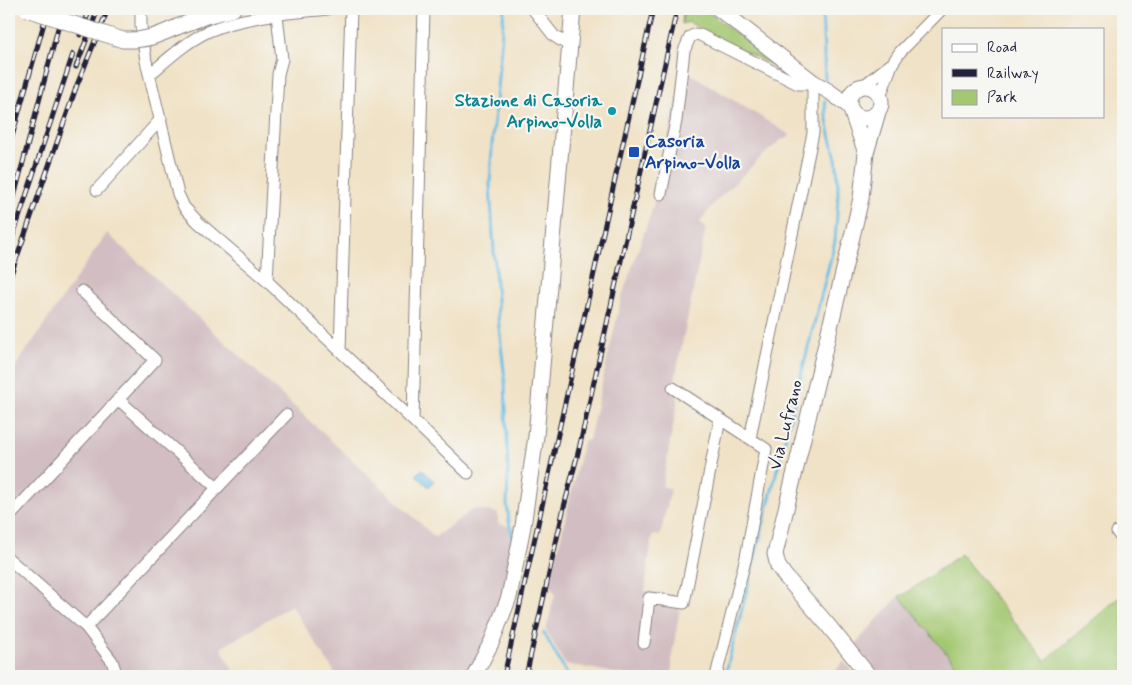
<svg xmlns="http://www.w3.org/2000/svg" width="1132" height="685" font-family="Mynerve,sans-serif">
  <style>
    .industrial { fill: #d2bec2 }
    .green { fill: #a4c872; stroke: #637556 }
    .water { fill: #69bde5; stroke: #467090 }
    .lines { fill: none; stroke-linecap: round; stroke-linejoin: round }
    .stream { stroke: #69bde5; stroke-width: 3 }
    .minor-casing { stroke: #898280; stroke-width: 13 }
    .tertiary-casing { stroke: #898280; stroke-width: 17 }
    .minor { stroke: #fff; stroke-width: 11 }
    .tertiary { stroke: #fff; stroke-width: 15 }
    .rail-casing { stroke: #22223b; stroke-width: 5 }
    .rail { stroke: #f6f6f2; stroke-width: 3; stroke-dasharray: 9; stroke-linecap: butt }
    .tertiary-bridge-casing { stroke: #898280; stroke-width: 17; stroke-linecap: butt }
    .tertiary-bridge { stroke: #fff; stroke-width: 15 }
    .culture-dot { fill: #0f9aa8; stroke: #f6f6f2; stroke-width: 2 }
    .transit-dot { fill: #1a4fb4; stroke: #f6f6f2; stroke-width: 2 }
    .labels { text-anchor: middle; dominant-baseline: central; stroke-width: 4.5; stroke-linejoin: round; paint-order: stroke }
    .culture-label { font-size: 18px; font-weight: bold; fill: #0d838f; stroke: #f6f6f2; text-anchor: end }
    .transit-label { font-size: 18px; font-weight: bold; fill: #164399; stroke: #f6f6f2; text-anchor: start }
    .street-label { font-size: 18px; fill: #22223b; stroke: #f6f6f2 }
  </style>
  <rect width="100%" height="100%" fill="#f6f6f2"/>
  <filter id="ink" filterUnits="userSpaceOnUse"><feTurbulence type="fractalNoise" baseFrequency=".02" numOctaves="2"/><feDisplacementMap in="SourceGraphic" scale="10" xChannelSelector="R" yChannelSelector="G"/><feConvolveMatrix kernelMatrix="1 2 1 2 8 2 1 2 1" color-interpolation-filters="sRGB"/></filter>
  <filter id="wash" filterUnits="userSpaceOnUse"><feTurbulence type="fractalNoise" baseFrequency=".0096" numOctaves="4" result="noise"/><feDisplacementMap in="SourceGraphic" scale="20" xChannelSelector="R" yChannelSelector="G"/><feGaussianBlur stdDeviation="1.12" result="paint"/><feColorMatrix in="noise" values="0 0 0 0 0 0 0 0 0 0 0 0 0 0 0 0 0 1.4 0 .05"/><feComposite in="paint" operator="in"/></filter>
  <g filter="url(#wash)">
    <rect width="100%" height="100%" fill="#f0e2c6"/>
    <path class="industrial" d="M 686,71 L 790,135 L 788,138 L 781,140 L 760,158 L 715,202 L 700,222 L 706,227 L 675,379 L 678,399 L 662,486 L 671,489 L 660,536 L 652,535 L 645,591 L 682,597 L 672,655 L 672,676 L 632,676 L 565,664 L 546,630 L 555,594 L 550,585 L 583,442 L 589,440 L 621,299 L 653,207 L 673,115 Z
      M 107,233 L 435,537 L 473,509 L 498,513 L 498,524 L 517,528 L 498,613 L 467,676 L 337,676 L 291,605 L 221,648 L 235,674 L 229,676 L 9,676 L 9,376 Z
      M 899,596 L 965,676 L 880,676 L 855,644 Z
      M 844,661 L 855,676 L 831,676 Z"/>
    <path class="green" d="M 683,9 L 704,9 L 783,69 L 782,70 L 715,37 L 689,22 L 682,24 Z
      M 961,554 L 1045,661 L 1123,594 L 1123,676 L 965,676 L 899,596 L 905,594 Z"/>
    <path class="water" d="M 422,469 L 434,481 L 429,487 L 416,475 Z"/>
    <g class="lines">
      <path class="stream" d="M 504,9 L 492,145 L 490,185 L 498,317 L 505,380 L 508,470 L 507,504 L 509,522 L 513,540
        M 822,9 L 825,80
        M 544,633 L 568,676
        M 725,676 L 835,241 C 837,214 840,186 836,159 C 832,140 825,121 825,101"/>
    </g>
  </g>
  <g filter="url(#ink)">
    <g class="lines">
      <defs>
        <path id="minor" d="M 141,9 L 141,26 L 146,61 L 178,194 L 184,207 L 198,222 L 267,281 L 468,473
          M 533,9 L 554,36 L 570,46
          M 150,74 C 168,59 187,41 209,31 C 242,16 291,13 328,9
          M 863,86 L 890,65
          M 880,97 L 892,64 L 900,52 L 942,9
          M 97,190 L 161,119
          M 661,194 L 676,121 L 684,51 L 690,37 L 696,34 L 700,35 L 798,84 L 810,84 L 813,82 L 813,133 L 750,438
          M 267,281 L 278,74 L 282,59 L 277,15
          M 340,350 L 351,9
          M 673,388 L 766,449 L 746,557 L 716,676
          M 118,399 L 217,488
          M 413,420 L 424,9
          M 9,517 L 155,360 L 82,291
          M 1117,532 L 1123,540
          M 9,559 L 86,627 L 112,661 L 117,676
          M 86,627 L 286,415
          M 644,643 L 649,598 L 684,603 L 720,419"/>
        <path id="tertiary" d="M 719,9 L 813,82 L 830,92 L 849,106
          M 177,27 L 206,16 L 233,9
          M849 102a16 16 0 1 1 32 0a16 16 0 1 1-32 0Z
          M 852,113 L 866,153
          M 474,676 L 492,641 L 509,597 L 523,526 L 536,436 L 573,9
          M 869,676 L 827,624 L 785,576 L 778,566 L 775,554 L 856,220 L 861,198 L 866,153 L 878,112"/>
      </defs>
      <use href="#minor" class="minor-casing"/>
      <use href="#tertiary" class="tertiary-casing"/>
      <use href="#minor" class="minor"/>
      <use href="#tertiary" class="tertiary"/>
      <defs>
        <path id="rail" d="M 80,35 L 90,9
          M 76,67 L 98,9
          M 9,147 L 48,9
          M 9,216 L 63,9
          M 9,248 L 73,54
          M 9,280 L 77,85 L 108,9
          M 504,676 L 653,9
          M 526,676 L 564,507 L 579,449 L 677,9"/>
      </defs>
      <use href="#rail" class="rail-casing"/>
      <use href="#rail" class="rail"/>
      <defs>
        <path id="tertiary-bridge" d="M 27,9 L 123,40 C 145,41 157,36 177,27"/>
      </defs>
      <use href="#tertiary-bridge" class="tertiary-bridge-casing"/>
      <use href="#tertiary-bridge" class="tertiary-bridge"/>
    </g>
  </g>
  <circle class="culture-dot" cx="612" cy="111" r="5"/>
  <rect class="transit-dot" x="628" y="146" width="12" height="12" rx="2.5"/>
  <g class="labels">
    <g class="culture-label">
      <text x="602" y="101">Stazione di Casoria<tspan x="602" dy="21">Arpino-Volla</tspan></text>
    </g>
    <g class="transit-label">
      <text x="645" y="142">Casoria<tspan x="645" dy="21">Arpino-Volla</tspan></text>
    </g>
    <g class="street-label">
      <text transform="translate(786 425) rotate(-76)">Via Lufrano</text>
    </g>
  </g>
  <rect width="1132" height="685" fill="none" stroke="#f6f6f2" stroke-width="30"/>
  <rect x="942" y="28" width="162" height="90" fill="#f6f6f2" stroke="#a1a1a9"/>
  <rect x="952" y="44" width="25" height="8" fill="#ffffff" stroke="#a1a1a9"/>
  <text x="987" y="52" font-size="15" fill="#22223b">Road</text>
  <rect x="952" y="69" width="25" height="8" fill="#22223b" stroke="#a1a1a9"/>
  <text x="987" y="78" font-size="15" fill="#22223b">Railway</text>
  <rect x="952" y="90" width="25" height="15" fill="#a4c872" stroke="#a1a1a9"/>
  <text x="987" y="102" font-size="15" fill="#22223b">Park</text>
</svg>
